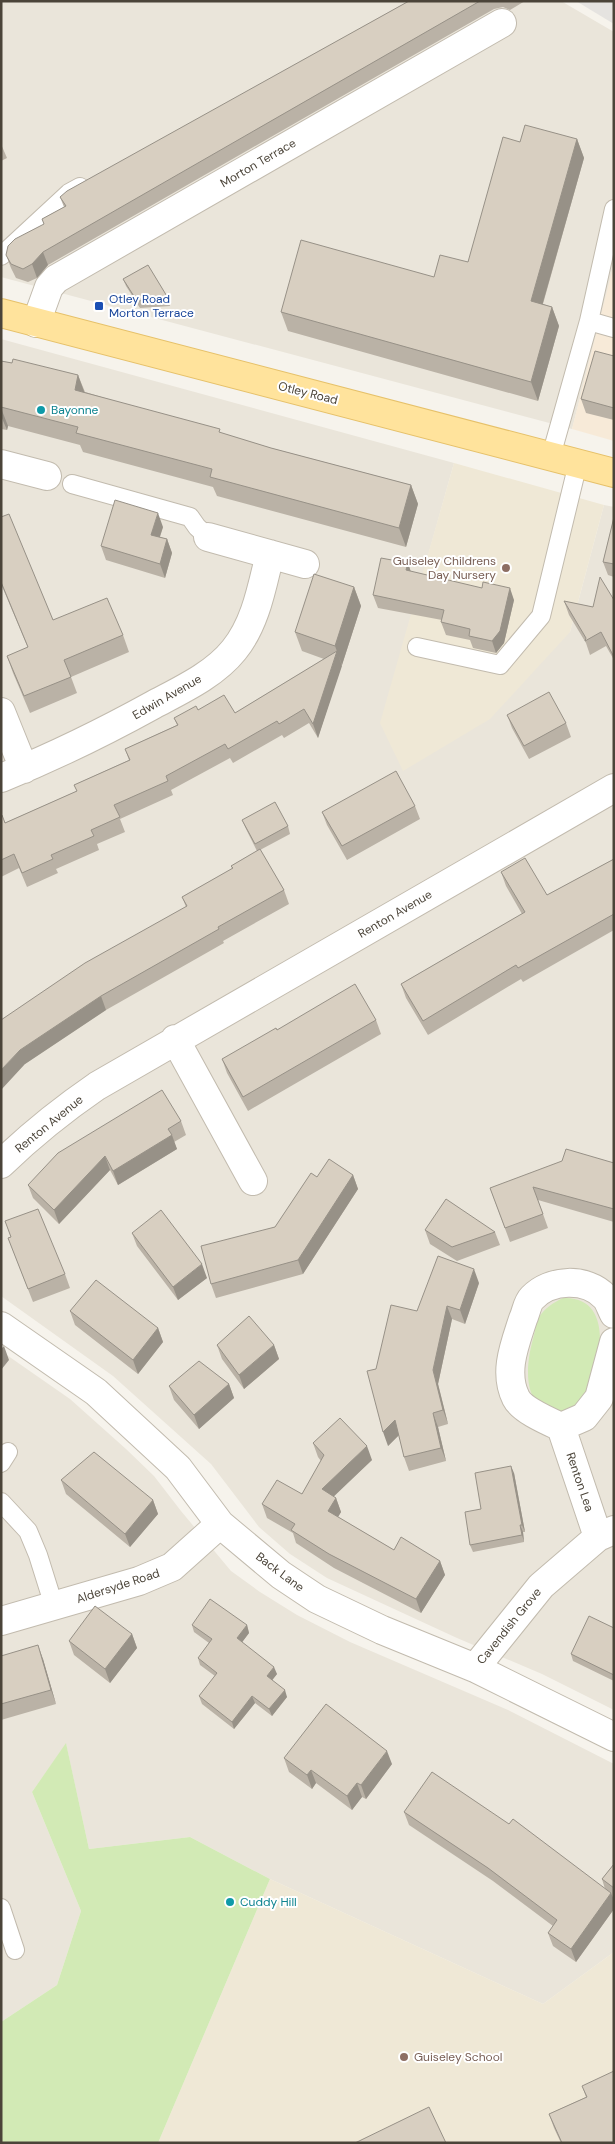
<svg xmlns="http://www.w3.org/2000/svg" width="615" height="2144" font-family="'DM Sans',sans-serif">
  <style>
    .residential { fill: #eae5da }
    .commercial { fill: #f7ead8 }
    .education { fill: #efe8d6 }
    .green { fill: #d2eab5 }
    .parking { fill: #e5e3e0 }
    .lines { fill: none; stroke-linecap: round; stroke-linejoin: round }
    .service-casing { stroke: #c2bbae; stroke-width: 20 }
    .minor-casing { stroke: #c2bbae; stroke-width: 30 }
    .primary-casing { stroke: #e6c16a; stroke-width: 30 }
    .service { stroke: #fff; stroke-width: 18 }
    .minor { stroke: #fff; stroke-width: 28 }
    .primary { stroke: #ffe39c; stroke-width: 28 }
    .wall { fill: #bab2a6 }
    .shaded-wall { fill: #979187 }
    .building { fill: #d8cfc1; stroke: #979187 }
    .transit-dot { fill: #1a4fb4; stroke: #fff; stroke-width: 2 }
    .culture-dot { fill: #0f9aa8; stroke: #fff; stroke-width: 2 }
    .education-dot { fill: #8d6e63; stroke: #fff; stroke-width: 2 }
    .labels { text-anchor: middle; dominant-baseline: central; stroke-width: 4; stroke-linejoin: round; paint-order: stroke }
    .street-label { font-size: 12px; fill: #4b4439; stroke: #fff }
    .transit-label { font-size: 12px; fill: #164399; stroke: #fff; text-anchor: start }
    .culture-label { font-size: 12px; fill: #0d838f; stroke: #fff; text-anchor: start }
    .education-label { font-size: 12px; fill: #785e54; stroke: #fff; text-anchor: end }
  </style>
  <rect width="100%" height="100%" fill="#f6f3ec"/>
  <path class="residential" d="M 4,1 L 561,1 L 614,32 L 614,267 L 572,429 L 1,277 L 1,3 Z
    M 1,339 L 454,463 L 381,723 L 570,632 L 604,505 L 614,507 L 614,1710 L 542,1674 L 457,1638 L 327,1578 L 290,1554 L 259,1527 L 211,1464 L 113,1376 L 1,1296 Z
    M 1,1351 L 70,1399 L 126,1449 L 154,1476 L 181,1511 L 231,1571 L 260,1592 L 297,1615 L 350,1642 L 508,1710 L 614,1764 L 614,1952 L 543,2004 L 270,1879 L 190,1837 L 89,1849 L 66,1744 L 32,1792 L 81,1911 L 57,1985 L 1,2022 Z"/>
  <path class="commercial" d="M 613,267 L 614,267 L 614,441 L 572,429 Z"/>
  <path class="education" d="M 454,463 L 604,505 L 570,632 L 490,719 L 403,771 L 380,723 Z
    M 270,1879 L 543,2004 L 614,1952 L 614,2143 L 158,2143 Z"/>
  <path class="green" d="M 563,1298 C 610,1296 603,1352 592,1383 C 589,1392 580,1401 575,1409 C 569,1411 562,1414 556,1413 C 521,1407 526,1364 533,1339 C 535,1332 536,1323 539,1317 C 546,1307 553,1303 563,1298 Z
    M 66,1743 L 89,1849 L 190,1837 L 270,1879 L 158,2143 L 1,2143 L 1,2022 L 57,1985 L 81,1911 L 32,1792 Z"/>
  <path class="parking" d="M 576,1 L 614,1 L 614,24 Z"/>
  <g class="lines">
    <defs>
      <path id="service" d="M 1,256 L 69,193 L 80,187
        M 589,321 L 614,328
        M 551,456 L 589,321 L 614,209
        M 72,484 L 190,517 L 197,527 L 208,537
        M 417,647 L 500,665 L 541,616 L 578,463
        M 1,1463 L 8,1452
        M 1,1502 L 28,1531 L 38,1555 L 54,1606
        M 1,1908 L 15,1950"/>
      <path id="minor" d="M 36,323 L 49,287 L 56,279 L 502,23
        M 1,464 L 47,476
        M 208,537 L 305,564
        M 1,712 L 24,769
        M 1,778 C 53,757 104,732 153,705 C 181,690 214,675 234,650 C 256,623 262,586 270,554
        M 175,1039 L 253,1181
        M 1,1164 C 31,1135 62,1110 97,1086 L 614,788
        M 1,1326 L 96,1392 L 178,1468 L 220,1524 L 281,1575 L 317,1599 L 382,1630 L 475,1668 L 614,1737
        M 561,1427 L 584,1417 L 599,1398 L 614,1342
        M 598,1537 L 561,1427 C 548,1421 522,1410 516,1398 C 503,1372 515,1344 523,1319 C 526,1313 527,1303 532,1298 C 550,1279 586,1277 605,1297 C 609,1301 611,1309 614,1314
        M 1,1621 L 139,1581 L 172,1567 L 220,1524
        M 475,1668 L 541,1586 L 598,1537 L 614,1530"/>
      <path id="primary" d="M 1,313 L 614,473"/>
    </defs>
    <use href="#service" class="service-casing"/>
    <use href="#minor" class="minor-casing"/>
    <use href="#primary" class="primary-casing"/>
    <use href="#service" class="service"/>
    <use href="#minor" class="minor"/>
    <use href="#primary" class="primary"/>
  </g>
  <path class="wall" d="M 409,1 L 525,1 L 510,10 L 503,7 L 494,9 L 48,265 L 37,278 L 28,282 L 16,278 L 11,268 L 6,255 L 44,224 L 42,219 L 64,207 L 60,197 Z
    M 577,139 L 584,158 L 543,304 L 552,307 L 559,326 L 538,401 L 288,331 L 281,312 L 434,277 L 468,262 L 520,142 Z
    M 1,144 L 7,158 L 1,161 Z
    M 123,279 L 168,298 L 170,306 L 140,308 L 126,286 Z
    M 614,356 L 614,420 L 586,413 L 581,399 Z
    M 1,361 L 78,375 L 85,392 L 271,448 L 411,485 L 418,504 L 406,547 L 217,496 L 213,487 L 83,452 L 80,445 L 8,426 L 7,430 L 1,429 Z
    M 1,517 L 53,620 L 123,635 L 129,652 L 71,677 L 77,693 L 30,713 L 13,673 L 7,656 L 28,648 L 1,584 Z
    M 614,517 L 614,577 L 608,575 L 603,562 Z
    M 163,527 L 160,537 L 167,539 L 172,553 L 165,578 L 106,560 L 101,546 Z
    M 408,563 L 410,571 L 514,600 L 504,643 L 496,653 L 473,648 L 470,640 L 446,635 L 441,622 L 442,620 L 378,608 L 373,595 Z
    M 354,587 L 361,606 L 342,665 L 341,665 L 318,738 L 309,723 L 284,738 L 282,735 L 233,763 L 230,758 L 171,790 L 173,795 L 120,819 L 125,832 L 97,844 L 99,850 L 56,869 L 58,873 L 27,887 L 19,868 L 1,877 L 1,816 L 5,823 L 77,791 L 74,785 L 129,760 L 125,749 L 177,725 L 174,718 L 198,710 L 235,713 L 324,659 L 302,651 L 295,632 Z
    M 614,600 L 614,660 L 606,646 L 590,655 L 586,643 L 569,615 L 564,601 L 593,607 Z
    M 507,715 L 566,723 L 571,737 L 529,759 L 512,728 Z
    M 415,806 L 420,819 L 347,860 L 327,825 L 322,812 Z
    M 242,820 L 288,826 L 290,834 L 260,850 L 284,890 L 289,904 L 223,941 L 224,943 L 106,1010 L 25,1064 L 1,1020 L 186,907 L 182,897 L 232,869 L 231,866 L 257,851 L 245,827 Z
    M 614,859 L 614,930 L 523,982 L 521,979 L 428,1035 L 406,998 L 401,984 L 522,914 L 506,886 L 501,872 L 547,895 Z
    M 376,1020 L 381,1034 L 248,1111 L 227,1073 L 222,1059 L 277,1030 Z
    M 181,1121 L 186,1135 L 174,1142 L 177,1149 L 118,1185 L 110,1170 L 59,1224 L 33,1198 L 28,1185 Z
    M 614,1163 L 614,1222 L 538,1200 L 548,1228 L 510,1242 L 490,1188 Z
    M 353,1175 L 358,1189 L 303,1274 L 216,1298 L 211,1284 L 275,1227 L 317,1177 Z
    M 5,1221 L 65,1274 L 70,1288 L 33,1302 L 8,1238 L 11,1237 Z
    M 425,1230 L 495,1232 L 500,1245 L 457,1261 L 430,1244 Z
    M 132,1233 L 207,1278 L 178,1300 L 137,1246 Z
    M 479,1283 L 465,1324 L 452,1319 L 438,1384 L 448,1424 L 438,1427 L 446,1461 L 409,1471 L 404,1457 L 399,1435 L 388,1446 L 417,1311 Z
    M 70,1311 L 158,1328 L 163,1342 L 138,1374 L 75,1325 Z
    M 217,1345 L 274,1345 L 279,1359 L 244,1389 L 222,1359 Z
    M 229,1384 L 234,1398 L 199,1429 L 174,1400 L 169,1386 Z
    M 313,1443 L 372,1460 L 333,1496 L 336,1498 L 341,1512 L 338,1517 L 394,1550 L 440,1561 L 445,1575 L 421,1613 L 334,1568 L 296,1543 L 293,1533 L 267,1518 L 262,1504 L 302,1494 L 321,1461 L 318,1457 Z
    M 514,1473 L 525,1532 L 523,1532 L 524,1542 L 473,1552 L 470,1545 L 481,1509 Z
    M 61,1480 L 153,1500 L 158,1514 L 130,1547 L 66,1494 Z
    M 192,1625 L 247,1625 L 249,1633 L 242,1642 L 277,1674 L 272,1680 L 287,1697 L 272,1716 L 255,1703 L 234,1729 L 202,1704 L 199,1696 L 215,1676 L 200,1665 L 198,1658 L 209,1643 L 194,1632 Z
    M 614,1628 L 614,1681 L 573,1661 L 571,1654 Z
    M 132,1634 L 137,1648 L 110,1683 L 74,1655 L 69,1641 Z
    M 1,1656 L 43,1659 L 56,1704 L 1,1720 Z
    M 284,1758 L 392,1764 L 366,1799 L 362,1797 L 352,1810 L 316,1783 L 312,1789 L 289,1772 Z
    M 404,1812 L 509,1824 L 605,1889 L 602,1879 L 614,1864 L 614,1898 L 613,1897 L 614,1900 L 614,1909 L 576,1962 L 553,1946 L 548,1933 L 553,1926 L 493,1881 L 409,1825 Z
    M 582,2086 L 614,2143 L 561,2143 L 554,2128 L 549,2114 L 586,2097 Z"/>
  <path class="shaded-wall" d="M 577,139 L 584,158 L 538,320 L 531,301 Z
    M 43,252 L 48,265 L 37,278 L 32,264 Z
    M 552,307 L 559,326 L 538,401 L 531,382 Z
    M 78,375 L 85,394 L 75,390 Z
    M 1,408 L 8,426 L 7,430 L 1,416 Z
    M 411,485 L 418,504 L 406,547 L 399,528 Z
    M 158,513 L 163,527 L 156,548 L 151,535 Z
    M 167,539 L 172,553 L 165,578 L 160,564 Z
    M 408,563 L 412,575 L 406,570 Z
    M 354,587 L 361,606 L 342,665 L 335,646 Z
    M 510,588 L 514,600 L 504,643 L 496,653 L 492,641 Z
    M 337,651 L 342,666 L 318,738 L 313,724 Z
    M 101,996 L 106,1010 L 25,1064 L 1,1090 L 1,1070 L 20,1050 Z
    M 172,1135 L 177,1149 L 118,1185 L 113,1171 Z
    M 105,1156 L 110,1170 L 59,1224 L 54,1210 Z
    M 353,1175 L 358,1189 L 303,1274 L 298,1260 Z
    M 202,1264 L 207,1278 L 178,1300 L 173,1287 Z
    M 474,1269 L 479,1283 L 465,1324 L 460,1310 Z
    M 447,1306 L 452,1319 L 438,1384 L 448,1424 L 443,1410 L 433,1370 Z
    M 158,1328 L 163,1342 L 138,1374 L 133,1360 Z
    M 274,1345 L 279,1359 L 244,1389 L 239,1375 Z
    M 4,1346 L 9,1360 L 1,1370 L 1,1349 Z
    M 229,1384 L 234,1398 L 199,1429 L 194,1415 Z
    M 433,1413 L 438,1427 L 446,1461 L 441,1448 Z
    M 395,1420 L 400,1434 L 388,1446 L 383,1432 Z
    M 367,1446 L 372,1460 L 327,1503 L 322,1489 Z
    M 511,1466 L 514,1473 L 525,1532 L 522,1525 Z
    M 336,1498 L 341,1512 L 333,1525 L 328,1511 Z
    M 153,1500 L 158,1514 L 130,1547 L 125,1534 Z
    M 520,1525 L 523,1532 L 524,1542 L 522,1535 Z
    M 440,1561 L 445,1575 L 421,1613 L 416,1599 Z
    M 247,1625 L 249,1633 L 240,1645 L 237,1638 Z
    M 132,1634 L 137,1648 L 110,1683 L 105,1669 Z
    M 38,1645 L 43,1659 L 56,1704 L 51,1690 Z
    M 274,1667 L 277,1674 L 270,1683 L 267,1676 Z
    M 285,1690 L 287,1697 L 272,1716 L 269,1709 Z
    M 252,1696 L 255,1703 L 234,1729 L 232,1722 Z
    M 387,1751 L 392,1764 L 366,1799 L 361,1785 Z
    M 311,1770 L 316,1783 L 312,1789 L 307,1775 Z
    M 357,1783 L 362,1797 L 352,1810 L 347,1796 Z
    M 611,1893 L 614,1900 L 614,1909 L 576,1962 L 571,1949 Z"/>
  <path class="building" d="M 409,1 L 480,1 L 43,252 L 32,264 L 23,269 L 11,264 L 6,255 L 8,246 L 15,239 L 44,224 L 42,219 L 66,206 L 60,197 L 67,191 Z
    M 525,125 L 577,139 L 531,301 L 552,307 L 531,382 L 281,312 L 301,240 L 434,277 L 440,255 L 468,262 L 503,137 L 520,142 Z
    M 148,265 L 168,298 L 137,301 L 123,279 Z
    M 595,351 L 614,356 L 614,408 L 581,399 Z
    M 13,359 L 78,375 L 75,390 L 220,429 L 219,432 L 271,448 L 411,485 L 399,528 L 210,477 L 212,469 L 76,433 L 78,427 L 1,407 L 1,361 L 12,363 Z
    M 115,500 L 158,513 L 151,535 L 167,539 L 160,564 L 101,546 Z
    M 9,514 L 53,620 L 107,598 L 123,635 L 64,660 L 71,677 L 24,696 L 7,656 L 28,647 L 1,582 L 1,517 Z
    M 614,517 L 614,564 L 603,562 Z
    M 381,558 L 408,563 L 406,570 L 482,588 L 483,582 L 510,588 L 500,631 L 492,641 L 469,636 L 470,629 L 441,622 L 444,610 L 373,595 Z
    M 314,574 L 354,587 L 335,646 L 295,632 Z
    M 600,577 L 614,600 L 614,657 L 601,632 L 585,641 L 586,638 L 564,601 L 593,607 Z
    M 337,651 L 313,724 L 304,709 L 279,724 L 277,721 L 228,749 L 225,744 L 166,776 L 168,781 L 114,805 L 120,817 L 91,830 L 94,836 L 51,855 L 53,859 L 22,873 L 14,854 L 1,860 L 1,816 L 2,815 L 5,823 L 77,791 L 74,785 L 130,760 L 125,749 L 178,725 L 174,718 L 196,706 L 198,710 L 224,695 L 235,713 Z
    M 549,692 L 566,723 L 524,746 L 507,715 Z
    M 396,771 L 415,806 L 342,846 L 322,812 Z
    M 275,802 L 288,826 L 255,844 L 242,820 Z
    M 260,849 L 284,890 L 218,927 L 219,929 L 101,996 L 20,1050 L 1,1070 L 1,1020 L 85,963 L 187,906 L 182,897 L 233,868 L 231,866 Z
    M 525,858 L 547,895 L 614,859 L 614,914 L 518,968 L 516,965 L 423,1021 L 401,984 L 525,912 L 501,872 Z
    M 355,984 L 376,1020 L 243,1097 L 222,1059 L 276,1028 L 277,1030 Z
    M 162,1090 L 181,1121 L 168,1129 L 172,1135 L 113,1171 L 105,1156 L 54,1210 L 28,1185 L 58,1153 Z
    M 566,1149 L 614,1163 L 614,1209 L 533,1187 L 543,1214 L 505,1228 L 490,1188 L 562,1161 Z
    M 329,1159 L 353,1175 L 298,1260 L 211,1284 L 201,1246 L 275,1227 L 311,1173 L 317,1177 Z
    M 446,1199 L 495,1232 L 452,1247 L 425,1230 Z
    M 38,1209 L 65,1274 L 28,1289 L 8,1238 L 11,1237 L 5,1221 Z
    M 161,1210 L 202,1264 L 173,1287 L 132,1233 Z
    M 438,1256 L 474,1269 L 460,1310 L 447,1306 L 433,1370 L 443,1410 L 433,1413 L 441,1448 L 404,1457 L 395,1420 L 383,1432 L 367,1371 L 376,1369 L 391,1305 L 417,1311 Z
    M 96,1280 L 158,1328 L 133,1360 L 70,1311 Z
    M 249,1316 L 274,1345 L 239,1375 L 217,1345 Z
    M 199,1361 L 229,1384 L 194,1415 L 169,1386 Z
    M 340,1418 L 367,1446 L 322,1489 L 336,1498 L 328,1511 L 394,1550 L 401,1537 L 440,1561 L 416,1599 L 329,1554 L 291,1530 L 295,1524 L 262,1504 L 277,1480 L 302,1494 L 324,1455 L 313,1443 Z
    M 94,1452 L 153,1500 L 125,1534 L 61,1480 Z
    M 511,1466 L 522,1525 L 520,1525 L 522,1535 L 470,1545 L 465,1512 L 481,1509 L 475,1473 Z
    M 210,1599 L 247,1625 L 237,1638 L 274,1667 L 267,1676 L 285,1690 L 269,1709 L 252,1696 L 232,1722 L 199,1696 L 217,1673 L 198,1658 L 212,1639 L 192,1625 Z
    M 95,1606 L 132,1634 L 105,1669 L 69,1641 Z
    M 589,1616 L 614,1628 L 614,1675 L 571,1654 Z
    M 38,1645 L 51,1690 L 1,1704 L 1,1656 Z
    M 326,1704 L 387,1751 L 361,1785 L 357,1783 L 347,1796 L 311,1770 L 307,1775 L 284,1758 Z
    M 432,1772 L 509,1824 L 513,1819 L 611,1893 L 571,1949 L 548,1933 L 557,1920 L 488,1868 L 404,1812 Z
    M 614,1864 L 614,1888 L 602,1879 Z
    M 614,2071 L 614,2143 L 562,2143 L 549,2114 L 587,2097 L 582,2086 Z
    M 429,2107 L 446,2143 L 355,2143 Z"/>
  <rect class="transit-dot" x="94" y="301" width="10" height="10" rx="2.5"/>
  <g class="culture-dot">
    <circle cx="41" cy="410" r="5"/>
    <circle cx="230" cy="1902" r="5"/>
  </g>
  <g class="education-dot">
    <circle cx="506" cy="568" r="5"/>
    <circle cx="404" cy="2057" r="5"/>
  </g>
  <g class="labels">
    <g class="street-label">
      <text transform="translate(258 163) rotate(-30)">Morton Terrace</text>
      <text transform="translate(308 393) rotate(14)">Otley Road</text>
      <text transform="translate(167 697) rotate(-30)">Edwin Avenue</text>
      <text transform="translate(395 914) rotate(-30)">Renton Avenue</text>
      <text transform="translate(49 1124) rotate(-39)">Renton Avenue</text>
      <text transform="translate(580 1482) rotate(71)">Renton Lea</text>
      <text transform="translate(280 1572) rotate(37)">Back Lane</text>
      <text transform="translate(118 1586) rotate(-18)">Aldersyde Road</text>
      <text transform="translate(509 1626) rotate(-51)">Cavendish Grove</text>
    </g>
    <g class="transit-label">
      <text x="109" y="299">Otley Road<tspan x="109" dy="14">Morton Terrace</tspan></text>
    </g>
    <g class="culture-label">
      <text x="51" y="410">Bayonne</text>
      <text x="240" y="1902">Cuddy Hill</text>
    </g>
    <g class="education-label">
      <text x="496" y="561">Guiseley Childrens<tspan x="496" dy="14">Day Nursery</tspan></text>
      <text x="414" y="2057" text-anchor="start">Guiseley School</text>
    </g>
  </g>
  <rect width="615" height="2144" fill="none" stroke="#4b4439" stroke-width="5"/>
</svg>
